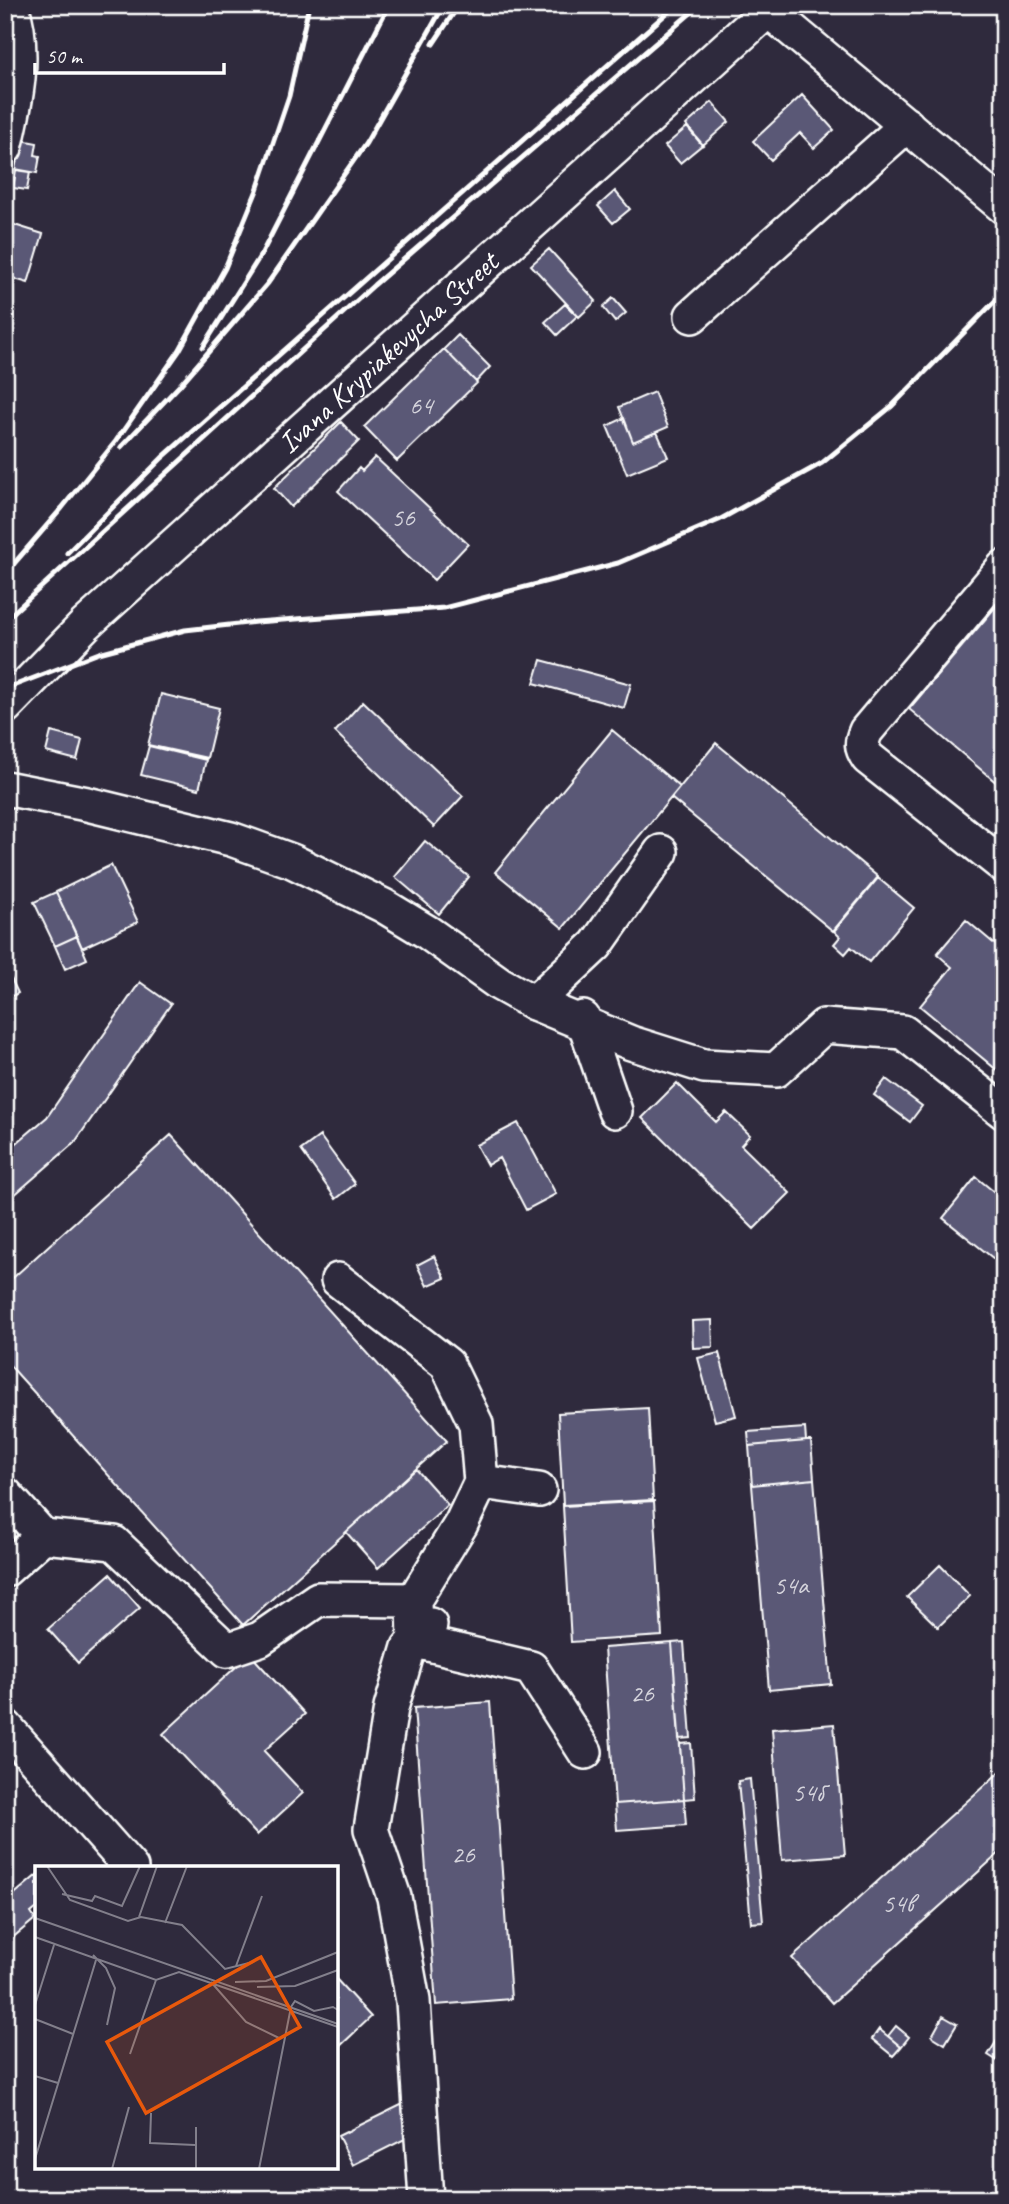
<svg xmlns="http://www.w3.org/2000/svg" width="1009" height="2204" font-family="Caveat,sans-serif">
  <style>
    .building { fill: #5a5876; stroke: #fff; stroke-width: 2 }
    .lines { fill: none; stroke-linecap: round; stroke-linejoin: round }
    .minor-casing { stroke: #fff; stroke-width: 38 }
    .minor { stroke: #2f2a3d; stroke-width: 33 }
    .rail { stroke: #fff; stroke-width: 5 }
    .labels { text-anchor: middle; dominant-baseline: central; stroke-width: 6; stroke-linejoin: round; paint-order: stroke }
    .number-label { font-size: 26px; fill: #d6d5dd }
    .street-label { font-size: 30px; fill: #fff; stroke: #2f2a3d }
    .inset-road { fill: none; stroke: #827f8b; stroke-width: 2 }
    .view { fill: #e8590c; fill-opacity: 0.15; stroke: #e8590c; stroke-width: 3.5 }
    .inset-edge { fill: none; stroke: #fff; stroke-width: 3.5 }
  </style>
  <rect width="100%" height="100%" fill="#2f2a3d"/>
  <filter id="ink" filterUnits="userSpaceOnUse"><feTurbulence type="fractalNoise" baseFrequency=".0143" numOctaves="2"/><feDisplacementMap in="SourceGraphic" scale="14" xChannelSelector="R" yChannelSelector="G"/><feConvolveMatrix kernelMatrix="1 2 1 2 8 2 1 2 1" color-interpolation-filters="sRGB"/></filter>
  <g filter="url(#ink)">
    <path class="building" d="M 802,95 L 834,130 L 814,148 L 800,133 L 771,160 L 753,141 Z
      M 712,102 L 729,122 L 703,145 L 686,125 Z
      M 687,127 L 702,145 L 680,163 L 665,146 Z
      M 21,140 L 37,143 L 35,155 L 40,156 L 37,173 L 15,169 Z
      M 16,170 L 30,172 L 27,190 L 13,188 Z
      M 615,191 L 630,209 L 613,223 L 598,206 Z
      M 5,222 L 43,234 L 28,283 L 5,276 Z
      M 549,249 L 596,301 L 579,317 L 531,265 Z
      M 613,298 L 626,313 L 615,322 L 603,307 Z
      M 565,304 L 577,316 L 557,335 L 545,322 Z
      M 458,335 L 490,367 L 476,382 L 444,349 Z
      M 444,349 L 477,383 L 397,461 L 364,427 Z
      M 654,392 L 668,427 L 633,442 L 619,407 Z
      M 624,418 L 633,442 L 657,432 L 668,457 L 627,474 L 607,426 Z
      M 341,422 L 359,441 L 291,507 L 274,488 Z
      M 375,457 L 468,544 L 434,580 L 338,491 L 359,468 L 362,471 Z
      M 1004,597 L 1004,789 L 909,709 Z
      M 541,660 L 631,684 L 624,708 L 534,683 Z
      M 161,694 L 219,708 L 207,758 L 148,745 Z
      M 363,701 L 463,796 L 434,827 L 335,732 Z
      M 612,730 L 680,787 L 563,928 L 495,872 Z
      M 51,732 L 82,740 L 77,760 L 46,752 Z
      M 716,743 L 878,877 L 833,931 L 671,798 Z
      M 149,746 L 206,760 L 199,789 L 141,775 Z
      M 425,841 L 469,877 L 439,914 L 395,877 Z
      M 111,865 L 138,922 L 82,948 L 56,892 Z
      M 878,878 L 914,908 L 869,962 L 851,947 L 845,954 L 834,944 L 840,937 L 834,931 Z
      M 56,892 L 77,936 L 55,946 L 34,902 Z
      M 966,920 L 1004,952 L 1004,1076 L 920,1006 L 952,967 L 937,954 Z
      M 77,936 L 87,959 L 65,969 L 55,946 Z
      M 5,966 L 18,993 L 5,1000 Z
      M 140,982 L 171,1004 L 75,1142 L 5,1203 L 5,1153 L 47,1117 Z
      M 886,1079 L 922,1106 L 910,1122 L 874,1095 Z
      M 677,1083 L 716,1122 L 726,1112 L 750,1135 L 741,1145 L 790,1193 L 754,1229 L 642,1118 Z
      M 518,1123 L 556,1194 L 526,1210 L 499,1158 L 487,1165 L 476,1145 Z
      M 171,1135 L 447,1441 L 243,1625 L 5,1360 L 5,1285 Z
      M 320,1136 L 355,1184 L 336,1199 L 301,1150 Z
      M 976,1177 L 1004,1200 L 1004,1267 L 943,1218 Z
      M 434,1256 L 445,1278 L 427,1286 L 417,1265 Z
      M 712,1320 L 713,1347 L 693,1348 L 692,1321 Z
      M 719,1353 L 736,1416 L 715,1421 L 698,1358 Z
      M 648,1408 L 653,1500 L 563,1505 L 558,1413 Z
      M 805,1428 L 806,1441 L 749,1446 L 748,1432 Z
      M 806,1441 L 811,1441 L 814,1479 L 752,1485 L 749,1446 Z
      M 416,1469 L 448,1505 L 378,1568 L 346,1532 Z
      M 814,1479 L 831,1684 L 769,1690 L 752,1485 Z
      M 654,1501 L 662,1636 L 571,1642 L 563,1506 Z
      M 940,1565 L 970,1596 L 938,1627 L 907,1597 Z
      M 110,1574 L 140,1608 L 78,1663 L 48,1629 Z
      M 684,1642 L 691,1738 L 679,1739 L 672,1643 Z
      M 672,1643 L 684,1799 L 615,1804 L 604,1648 Z
      M 250,1654 L 305,1714 L 264,1751 L 303,1793 L 257,1835 L 163,1734 Z
      M 490,1702 L 511,1999 L 436,2005 L 414,1708 Z
      M 834,1724 L 845,1855 L 782,1860 L 772,1729 Z
      M 691,1743 L 695,1798 L 684,1799 L 680,1744 Z
      M 1004,1768 L 1004,1849 L 832,2003 L 792,1958 Z
      M 750,1779 L 763,1922 L 751,1923 L 738,1781 Z
      M 684,1799 L 686,1825 L 617,1830 L 615,1804 Z
      M 37,1875 L 37,1908 L 31,1913 L 35,1919 L 5,1944 L 5,1902 Z
      M 336,1979 L 371,2017 L 339,2047 L 336,2044 Z
      M 943,2016 L 957,2024 L 945,2044 L 932,2036 Z
      M 896,2026 L 909,2037 L 901,2047 L 888,2036 Z
      M 879,2029 L 901,2047 L 893,2056 L 872,2039 Z
      M 1004,2029 L 1004,2065 L 988,2055 Z
      M 409,2101 L 413,2135 L 353,2165 L 338,2136 Z"/>
    <g class="lines">
      <defs>
        <g id="minor">
          <path d="M 762,5 L 1004,207"/>
          <path d="M 5,148 C 16,102 27,51 11,5"/>
          <path d="M 692,316 L 907,125"/>
          <path d="M 1004,567 L 866,731 C 861,742 861,748 868,758 L 1004,866"/>
          <path id="s1" d="M 5,707 L 85,625 L 774,5"/>
          <path d="M 5,788 L 87,804 L 231,839 L 292,861 L 384,906 L 427,932 L 500,984 L 534,1003 L 631,1043 L 704,1066 L 776,1070 L 824,1026 L 903,1032 L 1004,1112"/>
          <path d="M 534,1003 L 596,945 L 661,852"/>
          <path d="M 583,1018 L 615,1111"/>
          <path d="M 338,1280 L 447,1364 L 476,1424 L 481,1482 L 461,1524 L 414,1600 L 415,1641 L 531,1668 L 585,1752"/>
          <path d="M 481,1482 L 539,1490"/>
          <path d="M 5,1494 L 43,1536 L 114,1543 L 227,1650 L 260,1639 L 318,1599 L 414,1600"/>
          <path d="M 5,1570 L 43,1536"/>
          <path d="M 5,1726 L 131,1868"/>
          <path d="M 426,2199 L 413,2001 L 394,1897 L 371,1829 L 391,1708 L 409,1647 L 430,1625"/>
        </g>
      </defs>
      <use href="#minor" class="minor-casing"/>
      <use href="#minor" class="minor"/>
      <path class="rail" d="M 433,44 L 459,5
        M 203,347 L 262,253 L 389,5
        M 121,447 L 179,386 L 268,283 L 366,143 L 444,5
        M 67,553 L 162,458 L 676,5
        M 5,574 L 62,508 L 116,441 L 179,351 L 225,268 L 257,190 L 289,96 L 309,5
        M 5,620 L 374,285 L 700,5
        M 5,689 L 99,653 L 185,630 L 256,622 L 444,608 L 618,563 L 719,520 L 822,463 L 892,406 L 996,300"/>
    </g>
  </g>
  <g class="labels">
    <g class="number-label">
      <text x="421" y="405">64</text>
      <text x="403" y="517">56</text>
      <text x="791" y="1585">54а</text>
      <text x="642" y="1693">26</text>
      <text x="808" y="1792">54б</text>
      <text x="463" y="1854">26</text>
      <text x="898" y="1903">54в</text>
    </g>
    <g class="street-label">
      <text stroke="none"><textPath href="#s1" startOffset="522">Ivana Krypiakevycha Street</textPath></text>
    </g>
  </g>
  <g transform="translate(35 1866)">
    <rect width="303" height="303" fill="#2f2a3d"/>
    <path class="inset-road" d="M 12,0 L 35,34 L 93,55 L 106,51 L 147,59 L 190,103 L 218,96M 27,28 L 57,35 L 60,30 L 87,40 L 105,0M 104,51 L 122,0M 0,52 L 303,158M 130,57 L 152,0M 0,71 L 121,114 L 144,106 L 303,161M 58,89 L 71,102 L 80,122 L 72,159M 201,100 L 227,30M 176,116 L 211,156 L 244,172M 200,116 L 231,115 L 303,86M 222,121 L 260,120 L 303,104M 0,139 L 19,79M 0,153 L 38,168M 95,188 L 121,114M 0,210 L 23,217M 116,247 L 115,277 L 160,279M 0,293 L 61,94M 77,303 L 94,241M 161,303 L 161,261M 224,303 L 256,141 L 260,135 L 279,145 L 298,141 L 303,144"/>
    <path class="view" d="M 226,91 L 265,161 L 111,247 L 72,176 Z"/>
    <rect width="303" height="303" class="inset-edge"/>
  </g>
  <rect width="1009" height="2204" fill="none" stroke="#2f2a3d" stroke-width="28"/>
  <rect x="14" y="14" width="981" height="2176" fill="none" stroke="#fff" stroke-width="2.5" filter="url(#ink)"/>
  <path d="M35 63v10h189v-10" fill="none" stroke="#ffffff" stroke-width="3.5"/>
  <text x="46" y="63" font-size="21" fill="#ffffff" stroke="#2f2a3d" stroke-width="5" paint-order="stroke">50 m</text>
</svg>
